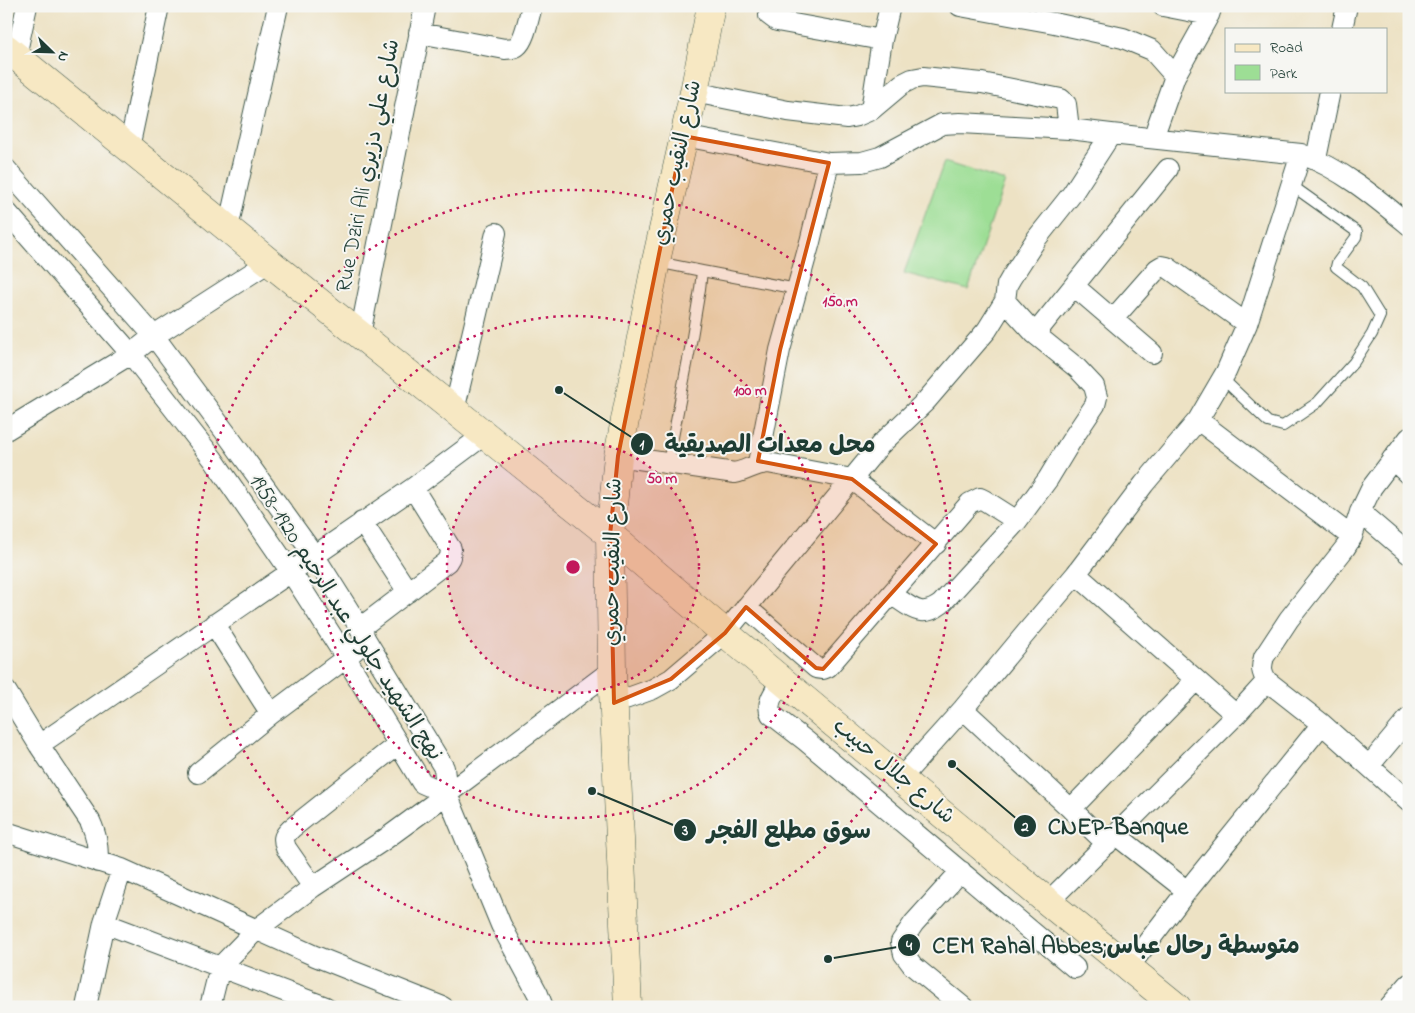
<svg xmlns="http://www.w3.org/2000/svg" width="1415" height="1013" font-family="'Indie Flower','Playpen Sans Arabic',sans-serif">
  <style>
    .green { fill: #9dde95; stroke: #5e8e64 }
    .lines { fill: none; stroke-linecap: round; stroke-linejoin: round }
    .lane-casing { stroke: #3e564a; stroke-width: 12 }
    .street-casing { stroke: #3e564a; stroke-width: 22 }
    .secondary-casing { stroke: #3e564a; stroke-width: 29 }
    .lane { stroke: #fff; stroke-width: 10 }
    .street { stroke: #fff; stroke-width: 20 }
    .secondary { stroke: #f7e8c3; stroke-width: 28 }
    .marked { fill: #d45610; fill-opacity: 0.2; stroke: #d45610; stroke-width: 4; stroke-linejoin: round }
    .ring { fill: none; stroke: #c2185b; stroke-width: 2.5; stroke-dasharray: 2.5 5 }
    .labels { text-anchor: middle; dominant-baseline: central; stroke-width: 4; stroke-linejoin: round; paint-order: stroke }
    .street-label { font-size: 22px; fill: #1f3d34; stroke: #f6f6f2 }
    .centre { fill: #c2185b; stroke: #f6f6f2; stroke-width: 2.5 }
    .ring-label { font-size: 15px; text-anchor: middle; font-weight: bold; fill: #c2185b; stroke: #f6f6f2; stroke-width: 4; stroke-linejoin: round; paint-order: stroke }
    .leader { fill: none; stroke: #1f3d34; stroke-width: 2 }
    .callout-dot { fill: #1f3d34; stroke: #f6f6f2; stroke-width: 2 }
    .mark-label { font-size: 15px; text-anchor: middle; font-weight: bold; fill: #fff }
    .callout-label { font-size: 24px; text-anchor: middle; font-weight: bold; fill: #1f3d34; stroke: #f6f6f2; stroke-width: 4; stroke-linejoin: round; paint-order: stroke }
  </style>
  <rect width="100%" height="100%" fill="#f6f6f2"/>
  <filter id="ink" filterUnits="userSpaceOnUse"><feTurbulence type="fractalNoise" baseFrequency=".02" numOctaves="2"/><feDisplacementMap in="SourceGraphic" scale="10" xChannelSelector="R" yChannelSelector="G"/><feConvolveMatrix kernelMatrix="1 2 1 2 8 2 1 2 1" color-interpolation-filters="sRGB"/></filter>
  <filter id="wash" filterUnits="userSpaceOnUse"><feTurbulence type="fractalNoise" baseFrequency=".0096" numOctaves="4" result="noise"/><feDisplacementMap in="SourceGraphic" scale="20" xChannelSelector="R" yChannelSelector="G"/><feGaussianBlur stdDeviation="1.12" result="paint"/><feColorMatrix in="noise" values="0 0 0 0 0 0 0 0 0 0 0 0 0 0 0 0 0 1.4 0 .05"/><feComposite in="paint" operator="in"/></filter>
  <g filter="url(#wash)">
    <rect width="100%" height="100%" fill="#ede2c4"/>
    <path class="green" d="M 944,162 L 1005,181 L 968,290 L 904,273 Z"/>
  </g>
  <g filter="url(#ink)">
    <g class="lines">
      <defs>
        <path id="lane" d="M 657,262 L 702,271 L 700,289 L 690,349 L 668,463
          M 702,271 L 797,289
          M 1222,378 L 1268,422 L 1283,426 L 1317,403 L 1354,362 L 1372,334 L 1380,316 L 1362,287 L 1336,267 L 1337,263 L 1356,237 L 1357,232 L 1291,185"/>
        <path id="street" d="M 770,6 L 769,15 L 777,21 L 882,40
          M 960,6 L 1054,23 L 1123,38 L 1152,50 L 1175,76
          M 1163,6 L 1209,15
          M 1342,29 L 1347,6
          M 419,33 L 505,49 C 510,48 514,49 517,46 C 525,40 529,16 532,6
          M 16,56 L 27,6
          M 694,92 L 788,111 L 847,118 L 857,116 L 871,110 L 902,84 L 912,79 L 923,77 L 982,83 L 1061,99 L 1066,104 L 1069,129
          M 871,110 L 882,40 L 890,6
          M 683,136 L 829,163 L 862,162 L 880,157 L 942,124 L 960,123 L 1069,129 L 1111,134 L 1301,154 C 1342,169 1375,197 1409,225
          M 1153,138 L 1175,76 L 1209,15 L 1212,6
          M 129,148 L 159,6
          M 1316,159 L 1330,91
          M 6,169 L 154,336 L 231,440 L 314,555 L 360,628 L 366,640 L 444,768 L 447,794 L 501,925 L 538,994 L 543,1007
          M 6,211 L 131,354 L 213,459 L 291,572 L 346,658 L 422,783 L 447,794
          M 228,228 L 278,6
          M 1074,286 L 1152,353
          M 1113,319 L 1157,269 L 1162,266 L 1167,267 L 1247,324
          M 1035,334 L 1168,169
          M 360,335 L 425,6
          M 454,411 L 496,233
          M 1198,420 L 1352,537
          M 6,430 L 131,354 L 154,336 L 269,262
          M 1409,438 L 1372,487 L 1360,512 L 1352,537 L 1345,548 L 1289,619 L 1264,657 C 1261,667 1261,672 1267,681 L 1322,724 L 1409,802
          M 618,456 L 735,473 C 748,470 754,464 768,463 L 852,479 L 936,544
          M 1392,459 L 1409,475
          M 758,463 L 780,350 L 810,242 L 829,163
          M 1360,512 L 1409,554
          M 362,522 L 408,592
          M 1076,574 L 1236,715
          M 891,594 C 910,606 920,620 941,604 L 1017,521 L 1048,479 L 1071,441 L 1095,405 L 1097,397 L 1094,386 L 1077,368 L 1035,334 L 1005,301
          M 746,607 L 816,668 L 823,669 L 828,667 L 970,503 L 980,498 L 984,500 L 1017,521
          M 214,624 L 271,714
          M 360,628 L 447,562 L 450,557 L 451,549 L 413,488
          M 782,680 C 776,690 765,703 771,714 L 806,741 L 1075,968
          M 6,691 L 39,745 L 90,821 C 97,836 98,846 98,862
          M 614,703 L 653,689 L 671,679 L 725,633 L 880,445 L 926,401 L 987,330 L 1005,301 L 1007,285 L 1011,278 L 1037,238 L 1072,194 L 1111,134
          M 963,709 L 1071,809 L 1107,844
          M 39,745 L 413,488 L 484,435
          M 1369,766 L 1409,718
          M 198,773 L 271,714 L 346,658 L 356,649
          M 900,779 L 963,709 L 1026,633 L 1076,574 L 1144,484 L 1198,420 L 1226,372 L 1247,324 L 1301,154
          M 1071,809 L 1196,680
          M 6,832 L 122,869 L 315,956 L 443,1007
          M 1116,835 L 1187,891
          M 961,871 L 914,923 L 901,942 L 904,954 L 913,966 L 963,1007
          M 313,887 L 286,848 C 282,837 284,836 292,828 L 398,744
          M 1048,902 L 1236,715 L 1267,681
          M 104,923 L 326,1007
          M 1128,968 L 1187,891 L 1322,724
          M 86,1007 L 104,923 L 122,869
          M 210,1007 L 220,967 L 257,929 L 313,887 L 384,840 L 447,794 L 612,670
          M 1389,1007 L 1409,984"/>
        <path id="secondary" d="M 6,48 L 269,262 L 610,535 L 725,633 L 1048,902 L 1177,1007
          M 628,1007 L 612,670 L 610,535 L 618,456 L 656,261 L 694,92 L 711,6"/>
      </defs>
      <use href="#lane" class="lane-casing"/>
      <use href="#street" class="street-casing"/>
      <use href="#secondary" class="secondary-casing"/>
      <use href="#lane" class="lane"/>
      <use href="#street" class="street"/>
      <use href="#secondary" class="secondary"/>
    </g>
  </g>
  <path class="marked" d="M 683,136 L 829,163 L 780,350 L 758,461 L 852,479 L 936,544 L 823,669 L 816,668 L 746,607 L 725,633 L 671,679 L 614,703 L 610,535 L 618,456 Z"/>
  <circle cx="573" cy="567" r="126" fill="#c2185b" fill-opacity=".12"/>
  <g class="ring">
    <circle cx="573" cy="567" r="126"/>
    <circle cx="573" cy="567" r="251"/>
    <circle cx="573" cy="567" r="377"/>
  </g>
  <g class="labels">
    <g class="street-label">
      <text transform="translate(678 163) rotate(-78)">شارع النقيب حمري</text>
      <text transform="translate(369 166) rotate(-79)">Rue Dziri Ali شارع علي دزيري</text>
      <text transform="translate(614 562) rotate(-89)">شارع النقيب حمري</text>
      <text transform="translate(345 618) rotate(57)">نهج الشهيد جلولي عبد الرحيم 1920-1958</text>
      <text transform="translate(893 772) rotate(40)">شارع جلال حبيب</text>
    </g>
  </g>
  <circle cx="573" cy="567" r="8" class="centre"/>
  <g class="ring-label">
    <text x="840" y="306">150 m</text>
    <text x="750" y="395">100 m</text>
    <text x="662" y="483">50 m</text>
  </g>
  <path class="leader" d="M559 390L642 444M952 764L1025 826M592 791L685 830M828 959L909 945"/>
  <g class="callout-dot">
    <circle cx="559" cy="390" r="5"/>
    <circle cx="952" cy="764" r="5"/>
    <circle cx="592" cy="791" r="5"/>
    <circle cx="828" cy="959" r="5"/>
    <circle cx="642" cy="444" r="12"/>
    <circle cx="1025" cy="826" r="12"/>
    <circle cx="685" cy="830" r="12"/>
    <circle cx="909" cy="945" r="12"/>
  </g>
  <g class="mark-label">
    <text x="642" y="449">1</text>
    <text x="1025" y="831">2</text>
    <text x="685" y="835">3</text>
    <text x="909" y="950">4</text>
  </g>
  <g class="callout-label">
    <text x="770" y="452">محل معدات الصديقية</text>
    <text x="1118" y="834">CNEP-Banque</text>
    <text x="789" y="838">سوق مطلع الفجر</text>
    <text x="1116" y="953">CEM Rahal Abbes;متوسطة رحال عباس</text>
  </g>
  <rect width="1415" height="1013" fill="none" stroke="#f6f6f2" stroke-width="25"/>
  <rect x="1225" y="28" width="162" height="65" fill="#f6f6f2" stroke="#a0aca6"/>
  <rect x="1235" y="44" width="25" height="8" fill="#f7e8c3" stroke="#a0aca6"/>
  <text x="1270" y="52" font-size="15" fill="#1f3d34">Road</text>
  <rect x="1235" y="65" width="25" height="15" fill="#9dde95" stroke="#a0aca6"/>
  <text x="1270" y="78" font-size="15" fill="#1f3d34">Park</text>
  <g transform="translate(52 52) rotate(113)" stroke="#f6f6f2" stroke-width="4" paint-order="stroke">
  <path d="M0-4L9 19L0 12L-9 19Z" fill="#1f3d34"/>
  <text y="-8" font-size="14" font-weight="bold" text-anchor="middle" fill="#1f3d34">N</text>
  </g>
</svg>
